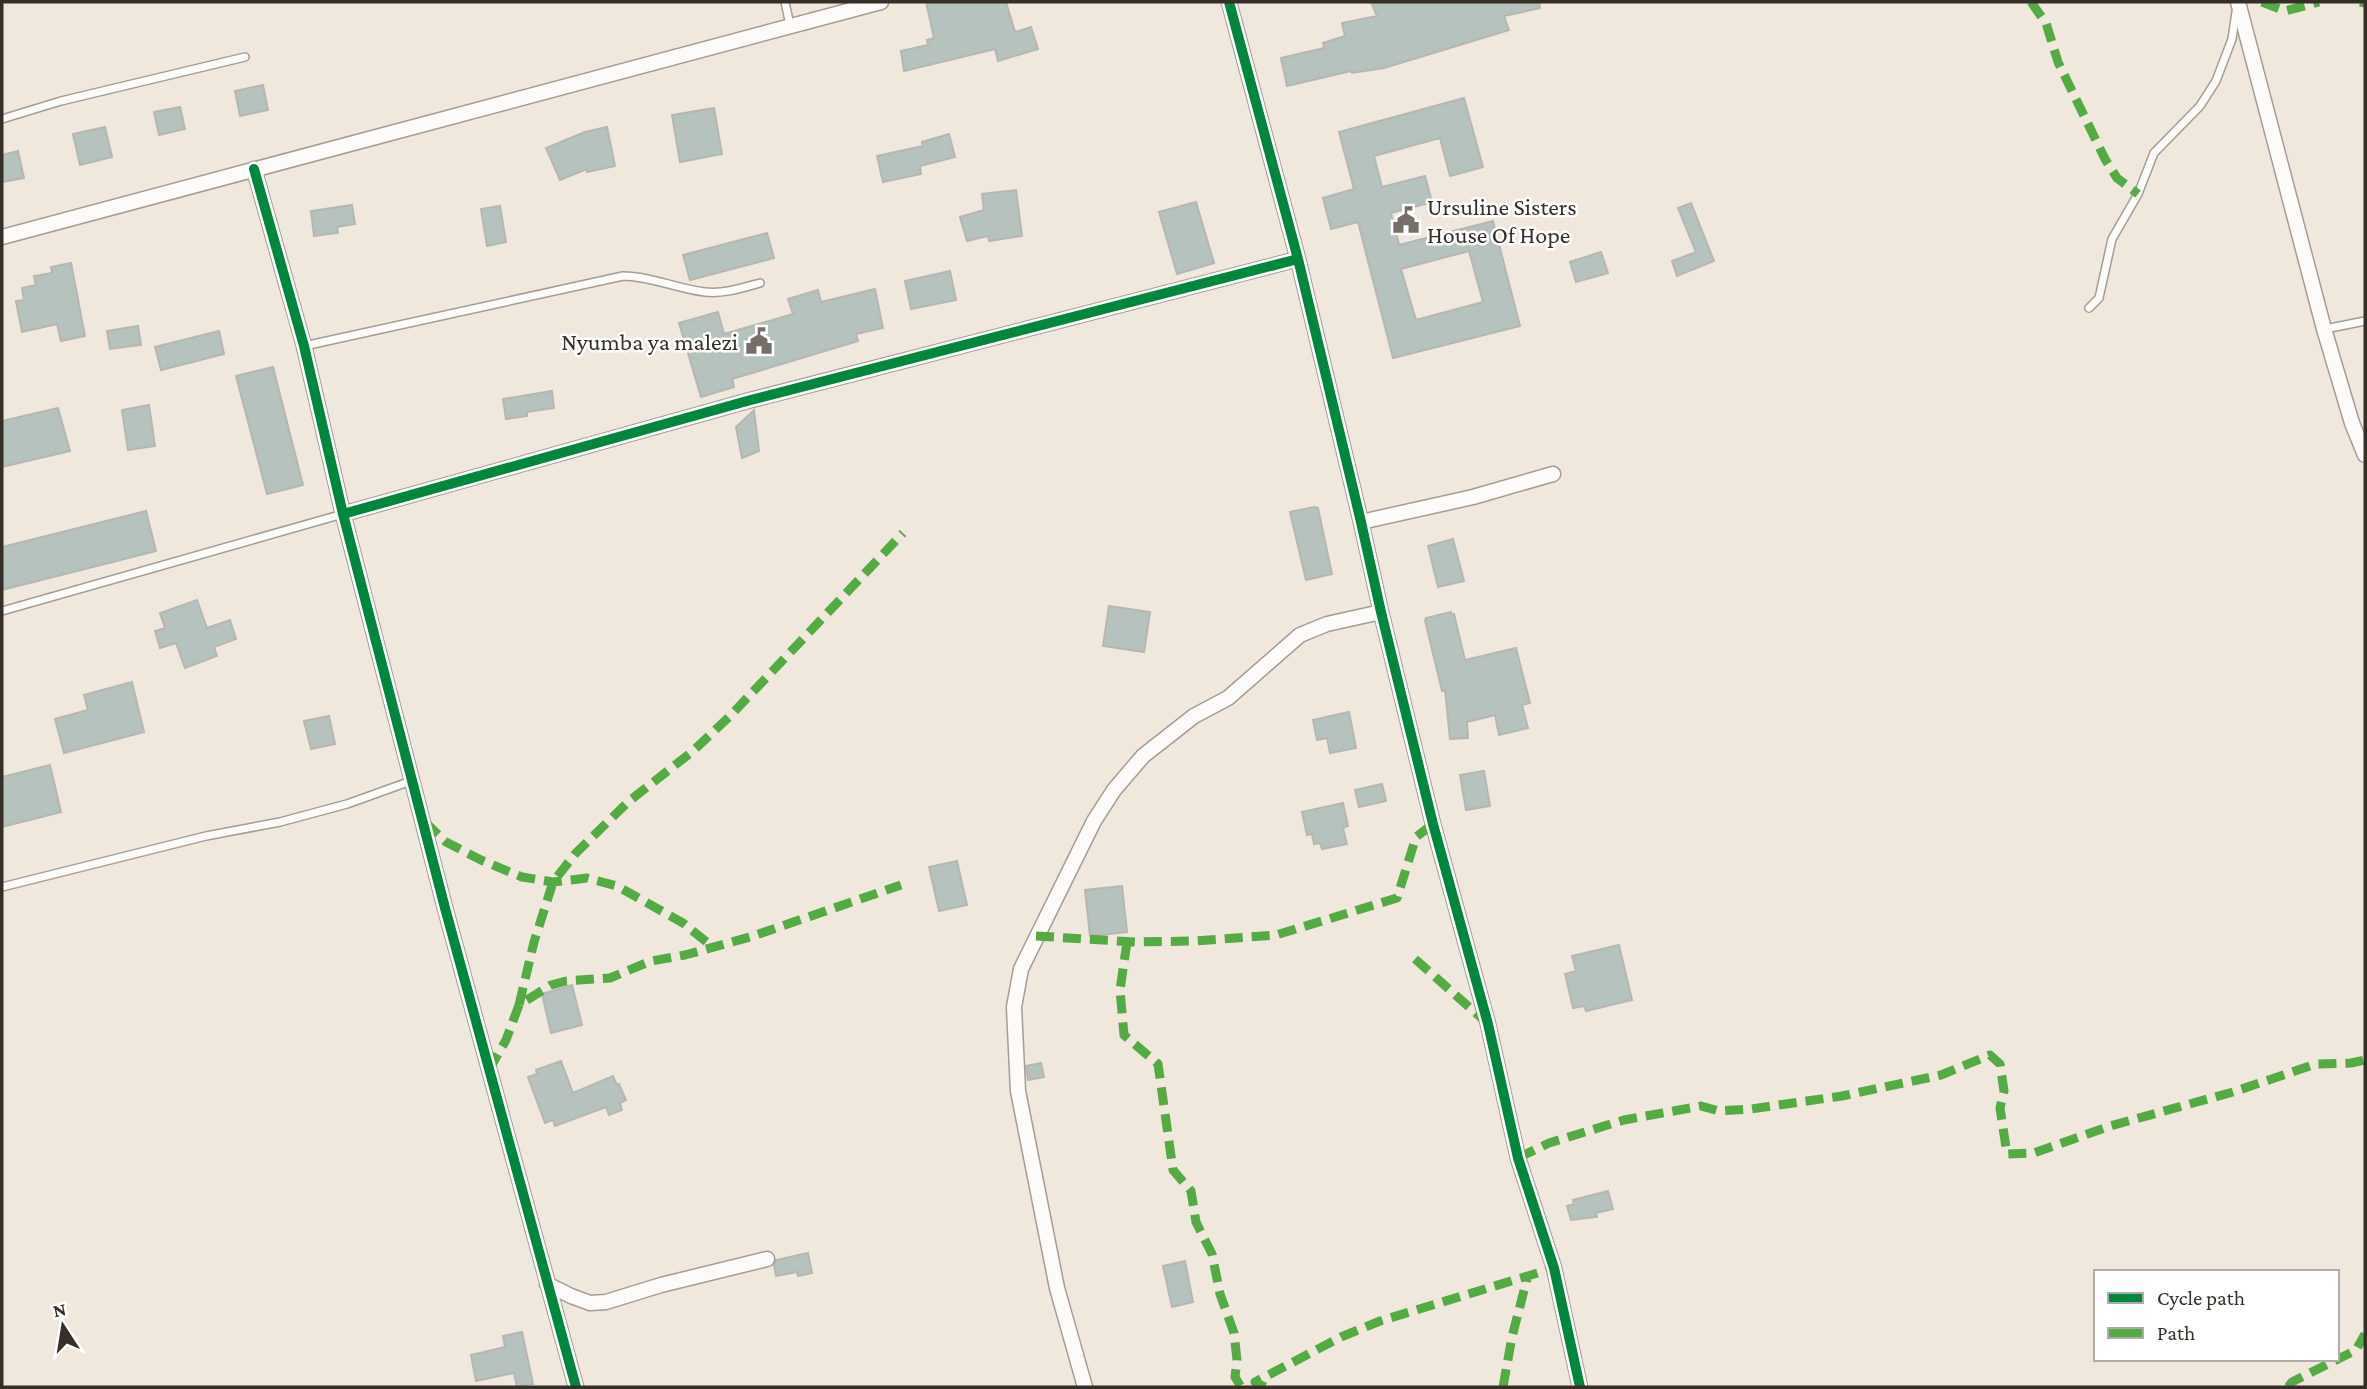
<svg xmlns="http://www.w3.org/2000/svg" width="2367" height="1389" font-family="'Crimson Pro',serif">
  <style>
    .building { fill: #b5c2bd; stroke: #b6b7b2; stroke-width: 2; fill-rule: evenodd }
    .lines { fill: none; stroke-linecap: round; stroke-linejoin: round }
    .lane-casing { stroke: #a49d95; stroke-width: 10 }
    .street-casing { stroke: #a49d95; stroke-width: 17 }
    .lane { stroke: #fdfbfa; stroke-width: 7 }
    .street { stroke: #fdfbfa; stroke-width: 14 }
    .quiet { stroke: #54ab44; stroke-width: 9; stroke-dasharray: 18 9; stroke-linecap: butt }
    .cycleway-casing { stroke: #fff; stroke-width: 15 }
    .cycleway { stroke: #00873e; stroke-width: 10 }
    .labels { text-anchor: middle; dominant-baseline: central; stroke-width: 5; stroke-linejoin: round; paint-order: stroke }
    .poi-label { font-size: 24px; fill: #352f28; stroke: #fff; text-anchor: start }
  </style>
  <rect width="100%" height="100%" fill="#f0e7dd"/>
  <path class="building" d="M 926,2 L 1006,2 L 1015,32 L 1031,27 L 1038,49 L 998,61 L 995,49 L 904,71 L 901,51 L 928,45 L 927,40 L 934,38 Z
    M 1371,2 L 1539,2 L 1540,8 L 1504,16 L 1509,30 L 1384,68 L 1352,73 L 1351,71 L 1287,86 L 1281,58 L 1324,48 L 1323,43 L 1345,36 L 1342,23 L 1377,16 Z
    M 263,85 L 268,110 L 240,116 L 235,91 Z
    M 1464,98 L 1483,167 L 1450,176 L 1440,138 L 1374,156 L 1382,187 L 1425,176 L 1432,202 L 1391,213 L 1399,245 L 1493,221 L 1520,326 L 1393,358 L 1358,222 L 1331,229 L 1323,198 L 1354,189 L 1339,132 ZM 1469,251 L 1483,302 L 1416,320 L 1401,269 Z
    M 180,107 L 185,129 L 159,135 L 154,112 Z
    M 714,108 L 722,154 L 680,162 L 672,115 Z
    M 105,127 L 112,157 L 80,165 L 73,134 Z
    M 607,127 L 615,166 L 587,172 L 587,169 L 560,180 L 546,148 L 585,132 Z
    M 949,134 L 955,157 L 920,166 L 921,174 L 883,182 L 877,156 L 923,146 L 922,142 Z
    M 18,151 L 24,178 L 2,182 L 2,155 Z
    M 1016,190 L 1022,236 L 989,241 L 988,236 L 967,241 L 960,217 L 984,210 L 982,194 Z
    M 1196,202 L 1214,263 L 1177,274 L 1159,212 Z
    M 1691,203 L 1714,261 L 1677,276 L 1672,261 L 1696,252 L 1678,208 Z
    M 352,205 L 355,224 L 337,227 L 338,233 L 314,236 L 311,211 Z
    M 500,206 L 506,242 L 487,246 L 481,209 Z
    M 767,233 L 774,258 L 690,280 L 683,255 Z
    M 1601,252 L 1608,273 L 1576,282 L 1570,262 Z
    M 71,263 L 85,336 L 61,341 L 57,324 L 22,332 L 16,301 L 24,300 L 22,288 L 36,285 L 34,276 L 52,273 L 51,267 Z
    M 950,271 L 956,300 L 911,309 L 905,281 Z
    M 875,289 L 883,328 L 856,334 L 858,341 L 732,379 L 734,387 L 701,397 L 679,323 L 718,312 L 724,334 L 793,314 L 788,299 L 818,290 L 821,302 Z
    M 138,326 L 141,345 L 110,349 L 107,331 Z
    M 219,331 L 224,354 L 161,370 L 155,347 Z
    M 273,367 L 303,485 L 267,494 L 236,376 Z
    M 552,391 L 554,408 L 527,412 L 527,416 L 506,419 L 503,399 Z
    M 149,405 L 155,446 L 128,450 L 122,410 Z
    M 58,408 L 70,451 L 2,467 L 2,421 Z
    M 754,410 L 759,451 L 742,458 L 736,427 Z
    M 1314,507 L 1318,508 L 1332,574 L 1306,580 L 1290,512 Z
    M 146,511 L 156,551 L 2,590 L 2,547 Z
    M 1453,539 L 1464,581 L 1438,587 L 1428,546 Z
    M 197,600 L 207,628 L 230,620 L 236,639 L 214,647 L 217,656 L 185,668 L 176,643 L 160,648 L 155,631 L 165,628 L 160,613 Z
    M 1109,606 L 1150,612 L 1144,652 L 1103,646 Z
    M 1451,612 L 1451,614 L 1454,614 L 1465,660 L 1516,648 L 1530,703 L 1522,705 L 1528,728 L 1499,735 L 1495,715 L 1467,722 L 1468,738 L 1450,739 L 1445,690 L 1442,691 L 1425,620 L 1426,618 Z
    M 132,682 L 144,732 L 64,753 L 55,719 L 88,710 L 84,695 Z
    M 1349,712 L 1356,748 L 1330,753 L 1327,738 L 1317,740 L 1313,720 Z
    M 329,716 L 335,744 L 311,749 L 304,721 Z
    M 50,765 L 61,812 L 2,827 L 2,777 Z
    M 1484,771 L 1490,806 L 1466,810 L 1460,775 Z
    M 1382,784 L 1386,801 L 1359,807 L 1355,790 Z
    M 1343,803 L 1348,826 L 1343,828 L 1347,844 L 1322,849 L 1320,843 L 1314,844 L 1312,834 L 1307,835 L 1302,812 Z
    M 957,861 L 967,905 L 939,911 L 929,867 Z
    M 1122,886 L 1127,932 L 1090,936 L 1085,890 Z
    M 1619,945 L 1632,1000 L 1586,1011 L 1584,1006 L 1573,1008 L 1565,974 L 1576,971 L 1572,956 Z
    M 572,985 L 582,1025 L 551,1033 L 542,994 Z
    M 561,1061 L 573,1093 L 613,1076 L 617,1085 L 619,1084 L 626,1100 L 620,1103 L 622,1110 L 609,1115 L 606,1107 L 555,1126 L 553,1120 L 545,1123 L 528,1077 L 537,1074 L 536,1070 Z
    M 1041,1063 L 1044,1077 L 1028,1080 L 1026,1066 Z
    M 1608,1191 L 1613,1209 L 1596,1213 L 1597,1217 L 1571,1220 L 1567,1206 L 1574,1204 L 1573,1200 Z
    M 808,1253 L 812,1273 L 798,1276 L 797,1272 L 776,1276 L 774,1265 L 776,1260 Z
    M 1185,1261 L 1193,1302 L 1172,1307 L 1163,1266 Z
    M 522,1332 L 533,1384 L 517,1387 L 514,1373 L 476,1381 L 471,1355 L 505,1347 L 503,1336 Z"/>
  <g class="lines">
    <defs>
      <path id="lane" d="M 785,2 L 790,25
        M 2,119 L 61,101 L 245,57
        M 2089,308 L 2099,298 L 2112,239 L 2138,194 L 2154,153 L 2200,106 L 2216,81 L 2232,39 L 2236,12
        M 2325,329 L 2365,321
        M 304,346 L 623,276 C 651,276 677,289 705,292 C 724,294 742,288 760,283
        M 2,611 L 343,514
        M 2,887 L 206,836 L 280,822 L 347,804 L 411,781"/>
      <path id="street" d="M 1229,2 L 1298,259 L 1361,522 L 1381,612 L 1433,824 L 1488,1024 L 1518,1158 L 1554,1268 L 1580,1387
        M 2238,2 L 2324,329 L 2352,423 L 2365,455
        M 254,169 L 304,346 L 343,514 L 445,908 L 576,1387
        M 2,237 L 881,2
        M 343,514 L 747,401 L 1298,259
        M 1361,522 L 1473,497 L 1553,474
        M 547,1284 L 571,1296 L 590,1303 L 606,1302 L 661,1285 L 767,1259
        M 1085,1387 L 1057,1288 L 1018,1091 L 1014,1007 L 1021,969 L 1094,821 L 1114,790 L 1143,756 L 1194,716 L 1228,698 L 1300,635 L 1327,624 L 1381,612"/>
    </defs>
    <use href="#lane" class="lane-casing"/>
    <use href="#street" class="street-casing"/>
    <use href="#lane" class="lane"/>
    <use href="#street" class="street"/>
    <path class="quiet" d="M 2031,2 L 2046,23 L 2058,62 L 2105,159 L 2117,178 L 2138,194
      M 2262,2 L 2285,11 L 2319,2
      M 2360,2 L 2365,3
      M 425,822 L 446,842 L 481,860 L 522,877 L 553,882 L 587,878 L 617,886 L 683,923 L 713,947
      M 1036,936 L 1135,942 L 1195,941 L 1276,935 L 1397,898 L 1416,837 L 1433,824
      M 1127,942 L 1120,990 L 1124,1035 L 1158,1064 L 1173,1170 L 1191,1191 L 1196,1222 L 1212,1254 L 1220,1294 L 1234,1333 L 1237,1360 L 1235,1377 L 1241,1387
      M 1415,959 L 1486,1022
      M 519,1005 L 534,942 L 553,882 L 575,854 L 628,802 L 693,751 L 731,715 L 903,533
      M 489,1070 L 506,1040 L 519,1005 L 551,985 L 566,981 L 610,978 L 651,961 L 685,955 L 750,937 L 901,885
      M 1518,1158 L 1549,1143 L 1624,1120 L 1701,1106 L 1719,1111 L 1751,1109 L 1842,1096 L 1941,1075 L 1990,1055 L 2000,1064 L 2004,1091 L 2000,1108 L 2007,1154 L 2034,1153 L 2110,1126 L 2233,1092 L 2316,1064 L 2351,1063 L 2365,1060
      M 1265,1387 L 1255,1382 L 1341,1337 L 1380,1321 L 1554,1268
      M 1503,1387 L 1512,1337 L 1528,1275
      M 2288,1387 L 2292,1382 L 2356,1350 L 2365,1334"/>
    <defs>
      <path id="cycleway" d="M 1229,2 L 1298,259 L 1361,522 L 1381,612 L 1433,824 L 1488,1024 L 1518,1158 L 1554,1268 L 1580,1387
        M 254,169 L 304,346 L 343,514 L 445,908 L 576,1387
        M 343,514 L 747,401 L 1298,259"/>
    </defs>
    <use href="#cycleway" class="cycleway-casing"/>
    <use href="#cycleway" class="cycleway"/>
  </g>
  <defs>
    <symbol id="civic-bare" viewBox="-9 -9 18 18"><path d="M-.6-6.5H3V-4.5H.6V-3L4-1V1h2V6H-6V1h2V-1L-.6-3ZM-1.2 2.5V6h2.4V2.5Z" fill="#766f67" stroke="#fff" stroke-width="2.5" paint-order="stroke"/></symbol>
  </defs>
  <g fill-rule="evenodd">
    <use href="#civic-bare" x="1387" y="201" width="38" height="38"/>
    <use href="#civic-bare" x="740" y="322" width="38" height="38"/>
  </g>
  <g class="labels">
    <g class="poi-label">
      <text x="1427" y="206">Ursuline Sisters<tspan x="1427" dy="28">House Of Hope</tspan></text>
      <text x="738" y="341" text-anchor="end">Nyumba ya malezi</text>
    </g>
  </g>
  <rect width="2367" height="1389" fill="none" stroke="#352f28" stroke-width="7"/>
  <rect x="2094" y="1270" width="245" height="91" fill="#ffffff" stroke="#aeaca9" stroke-width="2"/>
  <rect x="2108" y="1293" width="35" height="10" fill="#00873e" stroke="#aeaca9" stroke-width="2"/>
  <text x="2157" y="1305" font-size="21" fill="#352f28">Cycle path</text>
  <rect x="2108" y="1328" width="35" height="10" fill="#54ab44" stroke="#aeaca9" stroke-width="2"/>
  <text x="2157" y="1340" font-size="21" fill="#352f28">Path</text>
  <g transform="translate(63 1326) rotate(348)" stroke="#ffffff" stroke-width="5" paint-order="stroke">
  <path d="M0-5L12 26L0 18L-12 26Z" fill="#352f28"/>
  <text y="-10" font-size="19" font-weight="bold" text-anchor="middle" fill="#352f28">N</text>
  </g>
</svg>
